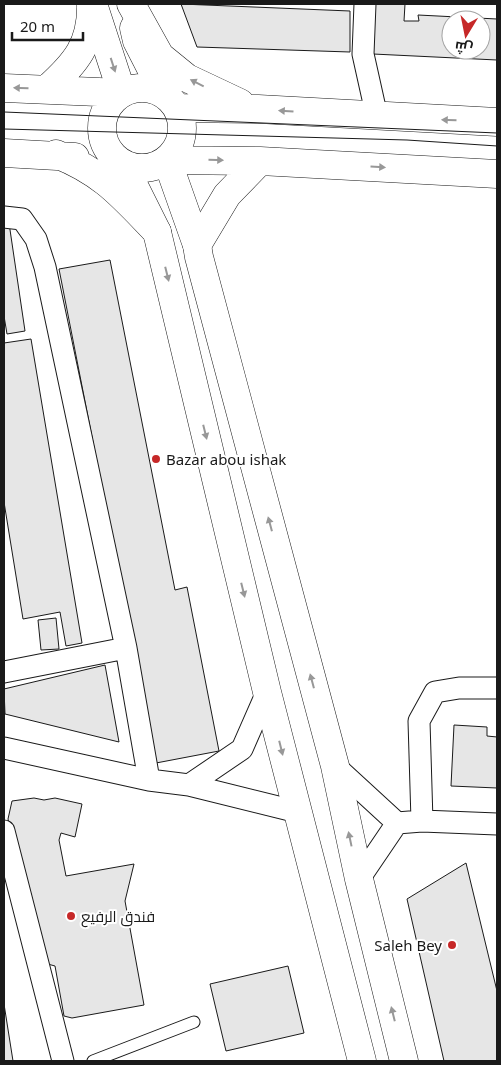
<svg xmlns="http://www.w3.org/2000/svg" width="501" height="1065" font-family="'Noto Sans',Cairo,sans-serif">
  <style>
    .building { fill: #e6e6e6; stroke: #1a1a1a; fill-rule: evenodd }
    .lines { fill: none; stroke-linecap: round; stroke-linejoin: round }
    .service-casing { stroke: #1a1a1a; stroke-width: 13 }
    .minor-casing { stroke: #1a1a1a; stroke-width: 23 }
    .secondary-casing { stroke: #1a1a1a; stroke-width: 29 }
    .primary-casing { stroke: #1a1a1a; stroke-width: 29 }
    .service { stroke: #fff; stroke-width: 11 }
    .minor { stroke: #fff; stroke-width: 21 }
    .secondary { stroke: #fff; stroke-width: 28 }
    .primary { stroke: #fff; stroke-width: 28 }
    .tram { stroke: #1a1a1a; stroke-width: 1 }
    .oneway { fill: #989898 }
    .poi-dot { fill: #c62828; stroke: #fff; stroke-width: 2 }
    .labels { text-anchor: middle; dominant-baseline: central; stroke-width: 4; stroke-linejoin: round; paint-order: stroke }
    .poi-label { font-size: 15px; fill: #1a1a1a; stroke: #fff; text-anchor: start }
  </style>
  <rect width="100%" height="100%" fill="#fff"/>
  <path class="building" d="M 181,4 L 350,11 L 350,52 L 197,47 Z
    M 374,4 L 405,4 L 404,21 L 419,21 L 418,15 L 497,19 L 497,60 L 373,54 ZM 451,20 L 481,20 L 481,50 L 451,50 Z
    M 9,223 L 25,331 L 7,334 L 4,316 L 4,224 Z
    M 110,260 L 175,590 L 187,587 L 219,751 L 156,763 L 59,269 Z
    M 31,339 L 82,643 L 66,646 L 60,612 L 23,619 L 4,502 L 4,343 Z
    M 56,618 L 59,649 L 41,650 L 38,620 Z
    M 105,665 L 119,742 L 5,714 L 4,689 Z
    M 454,725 L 487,727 L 487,736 L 497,737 L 497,788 L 451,786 Z
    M 34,798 L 44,800 L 55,798 L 82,804 L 75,837 L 61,833 L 59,840 L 66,876 L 134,864 L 125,901 L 144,1005 L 72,1018 L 64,1016 L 55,966 L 44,963 L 8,819 L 12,801 Z
    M 466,863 L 497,991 L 497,1061 L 444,1061 L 407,899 Z
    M 288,966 L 304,1033 L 226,1051 L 210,984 Z
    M 4,1004 L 13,1061 L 4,1061 Z"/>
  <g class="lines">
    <defs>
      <path id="service" d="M 93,1061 L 194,1022"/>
      <path id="minor" d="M 365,4 L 363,54 L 377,117
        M 4,217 L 22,219 L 36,239 L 45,267 L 126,648 L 149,780
        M 4,672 L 126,648
        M 4,748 L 149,780 L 189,785 L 298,812
        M 335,766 L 397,823 L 422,821 L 497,824
        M 189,785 L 242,749 L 267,692
        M 422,821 L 419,721 L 435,692 L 459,688 L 497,688
        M 4,831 L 63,1061
        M 359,879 L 397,823"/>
      <path id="secondary" d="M 93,4 L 122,93
        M 134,28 L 137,41 L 164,94
        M 167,160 L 197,245 L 199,257 L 335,766 L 359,879 L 404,1061
        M 123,164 L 157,232 L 267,692 L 362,1061"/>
      <path id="primary" d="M 131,4 L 160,56 L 187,78 L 240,103
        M102 128a40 40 0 1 1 80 0a40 40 0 1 1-80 0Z
        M 4,88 L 122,93
        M 47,89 C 76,63 92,44 91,4
        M 177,108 L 258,109 L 497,122
        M 4,153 L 75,157
        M 56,154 C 104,173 122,196 157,232
        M 167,160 L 260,161 L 497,174
        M 197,245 L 227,195 L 260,161"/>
    </defs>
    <use href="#service" class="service-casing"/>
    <use href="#minor" class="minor-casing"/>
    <use href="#secondary" class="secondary-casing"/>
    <use href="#primary" class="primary-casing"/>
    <use href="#service" class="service"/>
    <use href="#minor" class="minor"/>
    <use href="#secondary" class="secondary"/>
    <use href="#primary" class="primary"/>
    <path class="tram" d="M 4,112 L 497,133
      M 4,129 L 407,140 L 497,146"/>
  </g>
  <defs><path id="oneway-solid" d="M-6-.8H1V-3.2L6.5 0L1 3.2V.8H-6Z" transform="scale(1.25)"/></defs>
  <g class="oneway">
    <use href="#oneway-solid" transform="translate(113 65) rotate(72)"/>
    <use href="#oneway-solid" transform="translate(197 83) rotate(-153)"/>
    <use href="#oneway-solid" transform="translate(21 88) rotate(-178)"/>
    <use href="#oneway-solid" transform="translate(286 111) rotate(-176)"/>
    <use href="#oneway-solid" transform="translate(449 120) rotate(-178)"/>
    <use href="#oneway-solid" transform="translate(216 160) rotate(1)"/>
    <use href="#oneway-solid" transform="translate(378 167) rotate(3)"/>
    <use href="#oneway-solid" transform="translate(167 274) rotate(76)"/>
    <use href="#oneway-solid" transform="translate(205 432) rotate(76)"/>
    <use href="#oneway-solid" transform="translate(270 524) rotate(-105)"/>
    <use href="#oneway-solid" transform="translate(243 590) rotate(76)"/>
    <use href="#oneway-solid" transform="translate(312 681) rotate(-105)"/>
    <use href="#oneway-solid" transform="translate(281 748) rotate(76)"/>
    <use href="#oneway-solid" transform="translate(350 839) rotate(-102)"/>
    <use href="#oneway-solid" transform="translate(393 1014) rotate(-104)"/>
  </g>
  <g class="poi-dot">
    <circle cx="156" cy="459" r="5"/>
    <circle cx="71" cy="916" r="5"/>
    <circle cx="452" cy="945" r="5"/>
  </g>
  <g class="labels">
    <g class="poi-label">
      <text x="166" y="459">Bazar abou ishak</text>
      <text x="81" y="916">فندق الرفيع</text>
      <text x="442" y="945" text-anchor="end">Saleh Bey</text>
    </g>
  </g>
  <rect width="501" height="1065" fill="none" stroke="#1a1a1a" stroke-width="10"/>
  <g transform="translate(466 35) rotate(190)"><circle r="24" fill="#ffffff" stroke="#a3a3a3"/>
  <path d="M0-4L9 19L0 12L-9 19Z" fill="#c62828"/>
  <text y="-8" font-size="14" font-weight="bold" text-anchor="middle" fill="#1a1a1a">ش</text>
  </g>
  <path d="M12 32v8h71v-8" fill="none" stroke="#1a1a1a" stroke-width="2.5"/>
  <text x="20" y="32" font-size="15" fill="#1a1a1a" stroke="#ffffff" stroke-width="4" paint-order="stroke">20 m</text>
</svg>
